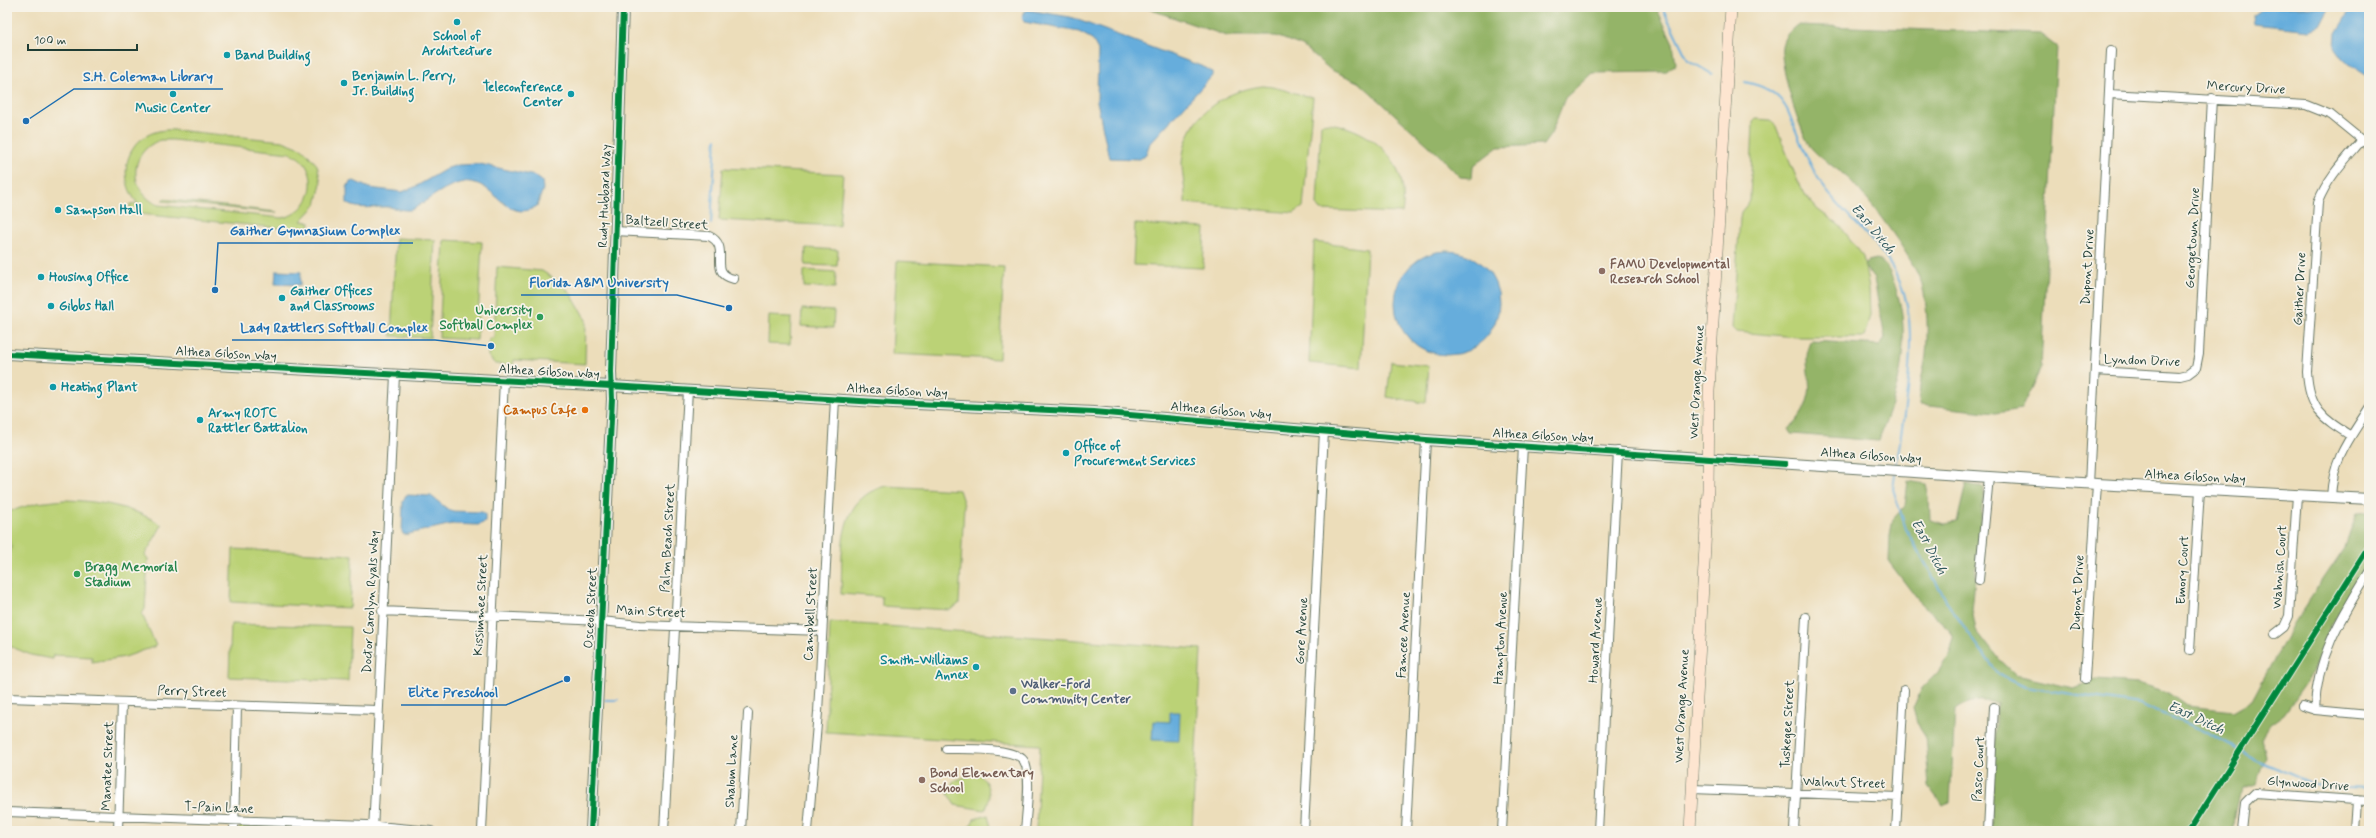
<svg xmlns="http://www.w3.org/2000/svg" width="2376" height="838" font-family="Mynerve,sans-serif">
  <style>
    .green { fill: #bbd276; stroke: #6d8855; fill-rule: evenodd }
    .forest { fill: #94b467; stroke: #5a784e }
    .water { fill: #66addc; stroke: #427588 }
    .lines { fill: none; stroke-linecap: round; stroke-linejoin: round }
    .stream { stroke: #66addc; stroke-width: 2 }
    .minor-casing { stroke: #677563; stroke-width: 10 }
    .tertiary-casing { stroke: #677563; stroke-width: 12 }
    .secondary-casing { stroke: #677563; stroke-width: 12 }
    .minor { stroke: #fff; stroke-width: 8 }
    .tertiary { stroke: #fff; stroke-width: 10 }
    .secondary { stroke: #fde5d0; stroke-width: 11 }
    .cycleway-casing { stroke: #f7f3e8; stroke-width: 8 }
    .cycleway { stroke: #00873e; stroke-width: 6 }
    .culture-dot { fill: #0f9aa8; stroke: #f7f3e8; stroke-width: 1.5 }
    .education-dot { fill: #8d6e63; stroke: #f7f3e8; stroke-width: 1.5 }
    .leisure-dot { fill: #2e9e5b; stroke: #f7f3e8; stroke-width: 1.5 }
    .food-dot { fill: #e8710a; stroke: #f7f3e8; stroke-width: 1.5 }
    .service-dot { fill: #5c6f8a; stroke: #f7f3e8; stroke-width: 1.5 }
    .labels { text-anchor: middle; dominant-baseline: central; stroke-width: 3.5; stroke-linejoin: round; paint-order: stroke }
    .culture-label { font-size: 13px; font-weight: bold; fill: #0d838f; stroke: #f7f3e8; text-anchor: start }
    .street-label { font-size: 13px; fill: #1f3d34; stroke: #f7f3e8 }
    .education-label { font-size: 13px; font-weight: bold; fill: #785e54; stroke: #f7f3e8; text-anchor: start }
    .leisure-label { font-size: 13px; font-weight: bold; fill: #27864d; stroke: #f7f3e8; text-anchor: end }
    .food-label { font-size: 13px; font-weight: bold; fill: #c56008; stroke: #f7f3e8; text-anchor: end }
    .service-label { font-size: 13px; font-weight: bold; fill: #4e5e75; stroke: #f7f3e8; text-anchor: start }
    .water-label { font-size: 14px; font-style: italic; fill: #31595e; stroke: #f7f3e8 }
    .leader { fill: none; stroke: #1f6fb2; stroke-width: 1.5 }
    .callout-dot { fill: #1f6fb2; stroke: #f7f3e8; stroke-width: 1.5 }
    .callout-label { font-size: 14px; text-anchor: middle; font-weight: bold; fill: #1f6fb2; stroke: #f7f3e8; stroke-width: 3.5; stroke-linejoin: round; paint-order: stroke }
  </style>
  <rect width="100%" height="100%" fill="#f7f3e8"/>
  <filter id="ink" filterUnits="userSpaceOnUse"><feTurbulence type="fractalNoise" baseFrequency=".025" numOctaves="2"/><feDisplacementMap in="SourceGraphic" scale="8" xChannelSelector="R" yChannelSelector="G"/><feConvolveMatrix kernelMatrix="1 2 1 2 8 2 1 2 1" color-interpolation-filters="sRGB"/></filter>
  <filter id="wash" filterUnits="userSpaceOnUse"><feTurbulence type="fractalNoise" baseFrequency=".012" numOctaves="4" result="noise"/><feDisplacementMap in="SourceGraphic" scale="16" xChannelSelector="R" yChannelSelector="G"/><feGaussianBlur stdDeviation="0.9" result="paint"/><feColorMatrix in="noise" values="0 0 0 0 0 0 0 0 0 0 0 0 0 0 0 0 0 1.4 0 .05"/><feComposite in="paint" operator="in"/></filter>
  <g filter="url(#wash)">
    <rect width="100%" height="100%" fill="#ecddba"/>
    <path class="green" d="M 1263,86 C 1281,87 1296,95 1313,97 L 1303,207 L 1294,213 L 1185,203 C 1186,189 1182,177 1182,163 C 1185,118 1220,91 1263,86 Z
      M 1756,119 L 1770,120 L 1775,124 L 1796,177 L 1806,196 L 1817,209 L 1840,226 L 1863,256 L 1869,289 L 1870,315 L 1864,337 L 1797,337 L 1736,332 L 1732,328 L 1740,219 L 1741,212 L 1750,201 L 1753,122 Z
      M 1329,123 C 1374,130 1411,164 1402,213 L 1321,210 L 1317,205 L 1321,124 Z
      M 174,130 L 283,141 L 303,149 L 317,165 L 321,183 L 316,205 L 301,221 L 310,222 L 309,231 L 129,213 L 130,204 L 138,204 C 112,172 131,127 174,130 ZM 160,140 L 173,140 L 290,153 C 323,166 315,212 282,218 L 158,205 C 128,191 128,152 160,140 Z
      M 723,168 L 843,174 L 839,226 L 719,220 Z
      M 163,199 L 277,212 L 276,213 L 163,201 Z
      M 1135,224 L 1205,228 L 1203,268 L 1133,265 Z
      M 396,238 L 435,240 L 430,338 L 391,336 Z
      M 444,240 L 482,242 L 477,340 L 439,338 Z
      M 1314,242 L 1367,249 L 1361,368 L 1309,363 Z
      M 806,248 L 838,250 L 837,266 L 805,265 Z
      M 897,261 L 1004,267 L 999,359 L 892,354 Z
      M 497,267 L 542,271 L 559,282 L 571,294 L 586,320 L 585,364 L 514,360 L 513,365 L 495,364 L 488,356 L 489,338 L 494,338 Z
      M 804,270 L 836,272 L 835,288 L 804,287 Z
      M 802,309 L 834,311 L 833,328 L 801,326 Z
      M 769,316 L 791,317 L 790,345 L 768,344 Z
      M 1391,362 L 1429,366 L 1426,402 L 1418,402 L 1418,404 L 1416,401 L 1401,400 L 1399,401 L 1399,399 L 1387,397 Z
      M 886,486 L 959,490 L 964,505 L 959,604 L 950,610 L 882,606 L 882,597 L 841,594 C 843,552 835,499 886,486 Z
      M 64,500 C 99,501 132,506 162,525 L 145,555 L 148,559 L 145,609 L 142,614 L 156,646 L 125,657 L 92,662 L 92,657 L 53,655 L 52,659 L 31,655 L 7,645 L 7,610 L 9,607 L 7,604 L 9,552 L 12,548 L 7,537 L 7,512 L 37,503 Z
      M 233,549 L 353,555 L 350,608 L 231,602 Z
      M 830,622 L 1201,649 L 1192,831 L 1036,831 L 1040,745 L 826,732 Z
      M 231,624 L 350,627 L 348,681 L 229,677 Z
      M 973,774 L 978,774 C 989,780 993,801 984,810 L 955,805 L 948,794 L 954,781 Z
      M 988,815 L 992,831 L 968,831 L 974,819 Z
      M 241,826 L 360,830 L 365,831 L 238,831 Z"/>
    <path class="forest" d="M 1143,7 L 1656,7 L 1673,43 L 1676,64 L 1665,72 L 1592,73 L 1565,98 L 1551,134 L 1543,145 L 1498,147 L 1473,166 L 1472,178 L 1460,177 L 1438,154 L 1359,82 L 1331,70 L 1302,46 L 1276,36 L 1227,36 Z
      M 1797,25 L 2041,34 L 2057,46 L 2041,368 L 2021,409 L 1996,413 L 1920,405 C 1917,387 1924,373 1926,355 C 1928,333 1928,306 1922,285 C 1914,258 1872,204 1853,183 C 1841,170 1824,162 1813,150 C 1800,136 1779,64 1782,46 C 1784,36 1790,31 1797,25 Z
      M 1877,259 C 1888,265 1891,274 1895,286 C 1913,336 1899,393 1878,441 L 1792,434 L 1789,429 C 1798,420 1805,411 1808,398 C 1814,380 1800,359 1812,341 L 1880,345 L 1885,338 L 1874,279 L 1864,266 L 1868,261 Z
      M 1908,481 L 1926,484 L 1929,497 L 1930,520 L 1945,524 L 1957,522 L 1966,484 L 1984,487 L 1972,610 L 1976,630 L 1996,656 L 2016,675 L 2073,688 L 2095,680 L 2138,683 L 2167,692 L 2186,706 L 2233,711 L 2252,700 L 2290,629 L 2345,547 L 2357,513 L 2369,512 L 2369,569 L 2331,624 L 2313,673 L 2284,714 L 2269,725 L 2262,739 L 2266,756 L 2257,785 L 2243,789 L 2238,798 L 2234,815 L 2233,831 L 1991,831 L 1997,704 C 1982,698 1967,701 1955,710 L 1950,802 L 1942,805 L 1929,787 L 1925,735 L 1917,723 L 1913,708 L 1922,688 L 1938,672 L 1948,657 L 1954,639 L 1950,630 L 1918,600 L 1889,562 L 1890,535 L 1893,519 L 1905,506 Z"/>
    <path class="water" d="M 2264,7 L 2330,7 L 2320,26 L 2310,30 L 2254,24 L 2253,15 Z
      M 2352,7 L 2369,7 L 2369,77 L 2347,63 L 2335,47 L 2336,33 Z
      M 1028,10 L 1070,17 L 1206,68 L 1212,72 L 1212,76 L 1150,143 L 1146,154 L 1140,159 L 1109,158 L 1097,101 L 1098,50 L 1092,39 L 1079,32 L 1024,22 L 1022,17 L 1024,12 Z
      M 480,164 L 535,176 L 542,181 L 543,189 L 537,206 C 506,226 495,179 465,182 C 446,184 429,200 413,209 C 408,212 395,208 389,207 C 377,206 357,211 347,203 L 347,187 L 350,182 L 354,181 L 369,188 L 402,192 L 415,187 L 448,168 L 458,165 Z
      M1395 303a52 52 0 1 1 104 0a52 52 0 1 1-104 0Z
      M 276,271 L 301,272 L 300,285 L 275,284 Z
      M 406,495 L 431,496 L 450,511 L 482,512 L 485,514 L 485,522 L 478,525 L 452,524 L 404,535 L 402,532 L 403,501 Z
      M 1170,712 L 1180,712 L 1179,741 L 1152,740 L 1153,721 L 1170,722 Z"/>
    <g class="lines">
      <path class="stream" d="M 1662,7 L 1688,60 L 1712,74
        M 1745,82 C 1760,85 1777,92 1785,106 C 1790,113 1792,123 1796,131 C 1804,152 1813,172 1826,190 C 1855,227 1898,256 1907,305 C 1916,352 1903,420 1896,468
        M 711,224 L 716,139
        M 1895,474 L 1893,489 L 1906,529 L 1950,607 L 1998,674 L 2025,687 L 2139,704 L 2201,730 L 2257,760 L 2311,783 L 2328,787 L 2369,789
        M 605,700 L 618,700"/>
    </g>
  </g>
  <g filter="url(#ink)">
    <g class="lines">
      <defs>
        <path id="minor" d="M 2109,94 L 2306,105 L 2331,115 L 2369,146
          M 615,231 L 709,236 C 733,247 706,273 734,279
          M 2095,371 L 2180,376 L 2188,374 L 2196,368 L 2199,353 L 2212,98
          M 2351,436 C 2322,418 2309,409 2307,372 L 2318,202 C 2328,177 2345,160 2362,140
          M 2089,484 L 2111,51
          M 2331,497 C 2333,458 2349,440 2369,408
          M 1979,580 L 1989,477
          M 382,611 L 601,621 L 640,625 L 822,631
          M 2275,634 L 2284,627 L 2289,616 L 2297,495
          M 2190,650 L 2200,490
          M 2085,679 L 2097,484
          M 7,698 L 377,710
          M 2302,706 L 2315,710 L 2369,715
          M 2315,710 C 2316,657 2342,616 2369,572
          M 946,749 C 962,749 1015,747 1024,761 C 1032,774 1026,815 1025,831
          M 1692,789 L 1898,797
          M 7,812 L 367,825 L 431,831
          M 118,831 L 122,702
          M 234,831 L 237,706
          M 373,831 L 395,375
          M 482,831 L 504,380
          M 664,831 L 688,390
          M 741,831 L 748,713
          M 808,831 L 818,712 L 835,399
          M 1304,831 L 1324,431
          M 1406,831 L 1426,440
          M 1502,831 L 1523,446
          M 1598,831 L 1618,451
          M 1794,831 L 1806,617
          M 1896,831 L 1904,690
          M 1988,831 L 1994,707
          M 2242,831 L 2245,803 L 2255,793 L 2369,801
          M 2355,831 L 2357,800"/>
        <path id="tertiary" d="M 7,354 L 611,386 L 893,403 L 1094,412 L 1426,440 L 2097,484 L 2369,499
          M 591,831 L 612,399 L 611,372 L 623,7"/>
        <path id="secondary" d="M 1690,831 L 1708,489 L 1709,391 L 1731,7"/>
      </defs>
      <use href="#minor" class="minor-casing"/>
      <use href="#tertiary" class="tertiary-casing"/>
      <use href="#secondary" class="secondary-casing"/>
      <use href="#minor" class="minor"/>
      <use href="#tertiary" class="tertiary"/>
      <use href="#secondary" class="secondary"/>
      <defs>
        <path id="cycleway" d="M 7,354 L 611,386 L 893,403 L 1094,412 L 1426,440 L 1785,464
          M 591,831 L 612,399 L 611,372 L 623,7
          M 2189,831 L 2369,547"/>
      </defs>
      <use href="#cycleway" class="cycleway-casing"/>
      <use href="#cycleway" class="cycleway"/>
    </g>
  </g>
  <g class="culture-dot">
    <circle cx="457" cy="22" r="4"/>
    <circle cx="227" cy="55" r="4"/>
    <circle cx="344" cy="83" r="4"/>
    <circle cx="173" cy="94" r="4"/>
    <circle cx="571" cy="94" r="4"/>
    <circle cx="58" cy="210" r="4"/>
    <circle cx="41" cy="277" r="4"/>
    <circle cx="282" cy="298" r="4"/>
    <circle cx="51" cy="306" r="4"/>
    <circle cx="53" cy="387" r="4"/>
    <circle cx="200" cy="420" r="4"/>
    <circle cx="1066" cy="453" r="4"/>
    <circle cx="976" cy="667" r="4"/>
  </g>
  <g class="education-dot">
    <circle cx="1602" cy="271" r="4"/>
    <circle cx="922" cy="780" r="4"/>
  </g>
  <g class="leisure-dot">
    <circle cx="540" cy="317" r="4"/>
    <circle cx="77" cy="574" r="4"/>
  </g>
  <circle class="food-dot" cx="585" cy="410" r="4"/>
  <circle class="service-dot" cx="1013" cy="691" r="4"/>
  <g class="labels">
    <g class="culture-label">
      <text x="457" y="36" text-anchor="middle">School of<tspan x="457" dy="15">Architecture</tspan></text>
      <text x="235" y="55">Band Building</text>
      <text x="352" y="76">Benjamin L. Perry,<tspan x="352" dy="15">Jr. Building</tspan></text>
      <text x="563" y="87" text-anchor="end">Teleconference<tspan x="563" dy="15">Center</tspan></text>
      <text x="173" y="108" text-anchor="middle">Music Center</text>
      <text x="66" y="210">Sampson Hall</text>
      <text x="49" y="277">Housing Office</text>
      <text x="290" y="291">Gaither Offices<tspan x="290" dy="15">and Classrooms</tspan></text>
      <text x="59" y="306">Gibbs Hall</text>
      <text x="61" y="387">Heating Plant</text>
      <text x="208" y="413">Army ROTC<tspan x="208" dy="15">Rattler Battalion</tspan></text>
      <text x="1074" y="446">Office of<tspan x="1074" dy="15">Procurement Services</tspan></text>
      <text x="968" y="660" text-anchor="end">Smith-Williams<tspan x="968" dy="15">Annex</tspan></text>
    </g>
    <g class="street-label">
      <text transform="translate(2246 88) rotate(3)">Mercury Drive</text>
      <text transform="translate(605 196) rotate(-88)">Rudy Hubbard Way</text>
      <text transform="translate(667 223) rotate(4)">Baltzell Street</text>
      <text transform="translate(2193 238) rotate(-87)">Georgetown Drive</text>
      <text transform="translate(2088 267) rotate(-87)">Dupont Drive</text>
      <text transform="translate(2300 289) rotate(-87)">Gaither Drive</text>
      <text transform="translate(226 354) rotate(3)">Althea Gibson Way</text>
      <text transform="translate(2142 361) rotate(2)">Lyndon Drive</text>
      <text transform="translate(549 372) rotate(3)">Althea Gibson Way</text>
      <text transform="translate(1697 382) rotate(-87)">West Orange Avenue</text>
      <text transform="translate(897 391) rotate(3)">Althea Gibson Way</text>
      <text transform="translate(1221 411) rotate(5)">Althea Gibson Way</text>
      <text transform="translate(1543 436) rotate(3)">Althea Gibson Way</text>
      <text transform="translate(1871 456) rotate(4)">Althea Gibson Way</text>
      <text transform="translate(2195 477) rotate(3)">Althea Gibson Way</text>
      <text transform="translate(668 538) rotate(-87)">Palm Beach Street</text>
      <text transform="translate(2280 567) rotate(-86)">Wahnish Court</text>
      <text transform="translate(2183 570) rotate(-87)">Emory Court</text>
      <text transform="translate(2078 593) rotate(-87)">Dupont Drive</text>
      <text transform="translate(371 602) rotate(-87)">Doctor Carolyn Ryals Way</text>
      <text transform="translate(481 605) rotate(-87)">Kissimmee Street</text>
      <text transform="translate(591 608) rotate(-87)">Osceola Street</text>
      <text transform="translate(651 612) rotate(3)">Main Street</text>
      <text transform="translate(811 614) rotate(-87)">Campbell Street</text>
      <text transform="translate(1302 631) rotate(-87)">Gore Avenue</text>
      <text transform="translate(1404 635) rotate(-87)">Famcee Avenue</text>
      <text transform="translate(1501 638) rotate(-87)">Hampton Avenue</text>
      <text transform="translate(1596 640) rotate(-87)">Howard Avenue</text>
      <text transform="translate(192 692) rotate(2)">Perry Street</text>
      <text transform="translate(1682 706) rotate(-87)">West Orange Avenue</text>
      <text transform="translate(1788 724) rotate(-87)">Tuskegee Street</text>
      <text transform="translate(108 766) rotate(-88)">Manatee Street</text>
      <text transform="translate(1979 769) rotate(-87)">Pasco Court</text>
      <text transform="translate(732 771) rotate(-87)">Shalom Lane</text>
      <text transform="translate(1844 783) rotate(2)">Walnut Street</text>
      <text transform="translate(2308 784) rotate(4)">Glynwood Drive</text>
      <text transform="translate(219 808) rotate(2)">T-Pain Lane</text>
    </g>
    <g class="education-label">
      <text x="1610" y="264">FAMU Developmental<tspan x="1610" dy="15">Research School</tspan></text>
      <text x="930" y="773">Bond Elementary<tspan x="930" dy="15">School</tspan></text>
    </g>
    <g class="leisure-label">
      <text x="532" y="310">University<tspan x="532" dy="15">Softball Complex</tspan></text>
      <text x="85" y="567" text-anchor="start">Bragg Memorial<tspan x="85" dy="15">Stadium</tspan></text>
    </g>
    <g class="food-label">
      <text x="577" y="410">Campus Cafe</text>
    </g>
    <g class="service-label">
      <text x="1021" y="684">Walker-Ford<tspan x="1021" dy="15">Community Center</tspan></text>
    </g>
    <g class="water-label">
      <text transform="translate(1873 229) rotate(50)">East Ditch</text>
      <text transform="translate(1929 547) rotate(62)">East Ditch</text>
      <text transform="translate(2196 718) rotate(25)">East Ditch</text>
    </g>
  </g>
  <path class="leader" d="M26 121L74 89H223M215 290L218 243H413M729 308L677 295H521M491 346L435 340H232M567 679L506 705H401"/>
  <g class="callout-dot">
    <circle cx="26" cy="121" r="4"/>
    <circle cx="215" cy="290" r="4"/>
    <circle cx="729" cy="308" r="4"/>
    <circle cx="491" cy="346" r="4"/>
    <circle cx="567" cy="679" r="4"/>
  </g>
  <g class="callout-label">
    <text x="148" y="81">S.H. Coleman Library</text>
    <text x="315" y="235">Gaither Gymnasium Complex</text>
    <text x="599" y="287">Florida A&amp;M University</text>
    <text x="334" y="332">Lady Rattlers Softball Complex</text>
    <text x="453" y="697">Elite Preschool</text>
  </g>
  <rect width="2376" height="838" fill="none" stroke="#f7f3e8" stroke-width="24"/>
  <path d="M28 44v6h109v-6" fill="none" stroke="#1f3d34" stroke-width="2"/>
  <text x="34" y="44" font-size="12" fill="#1f3d34" stroke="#f7f3e8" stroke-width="3" paint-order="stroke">100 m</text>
</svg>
